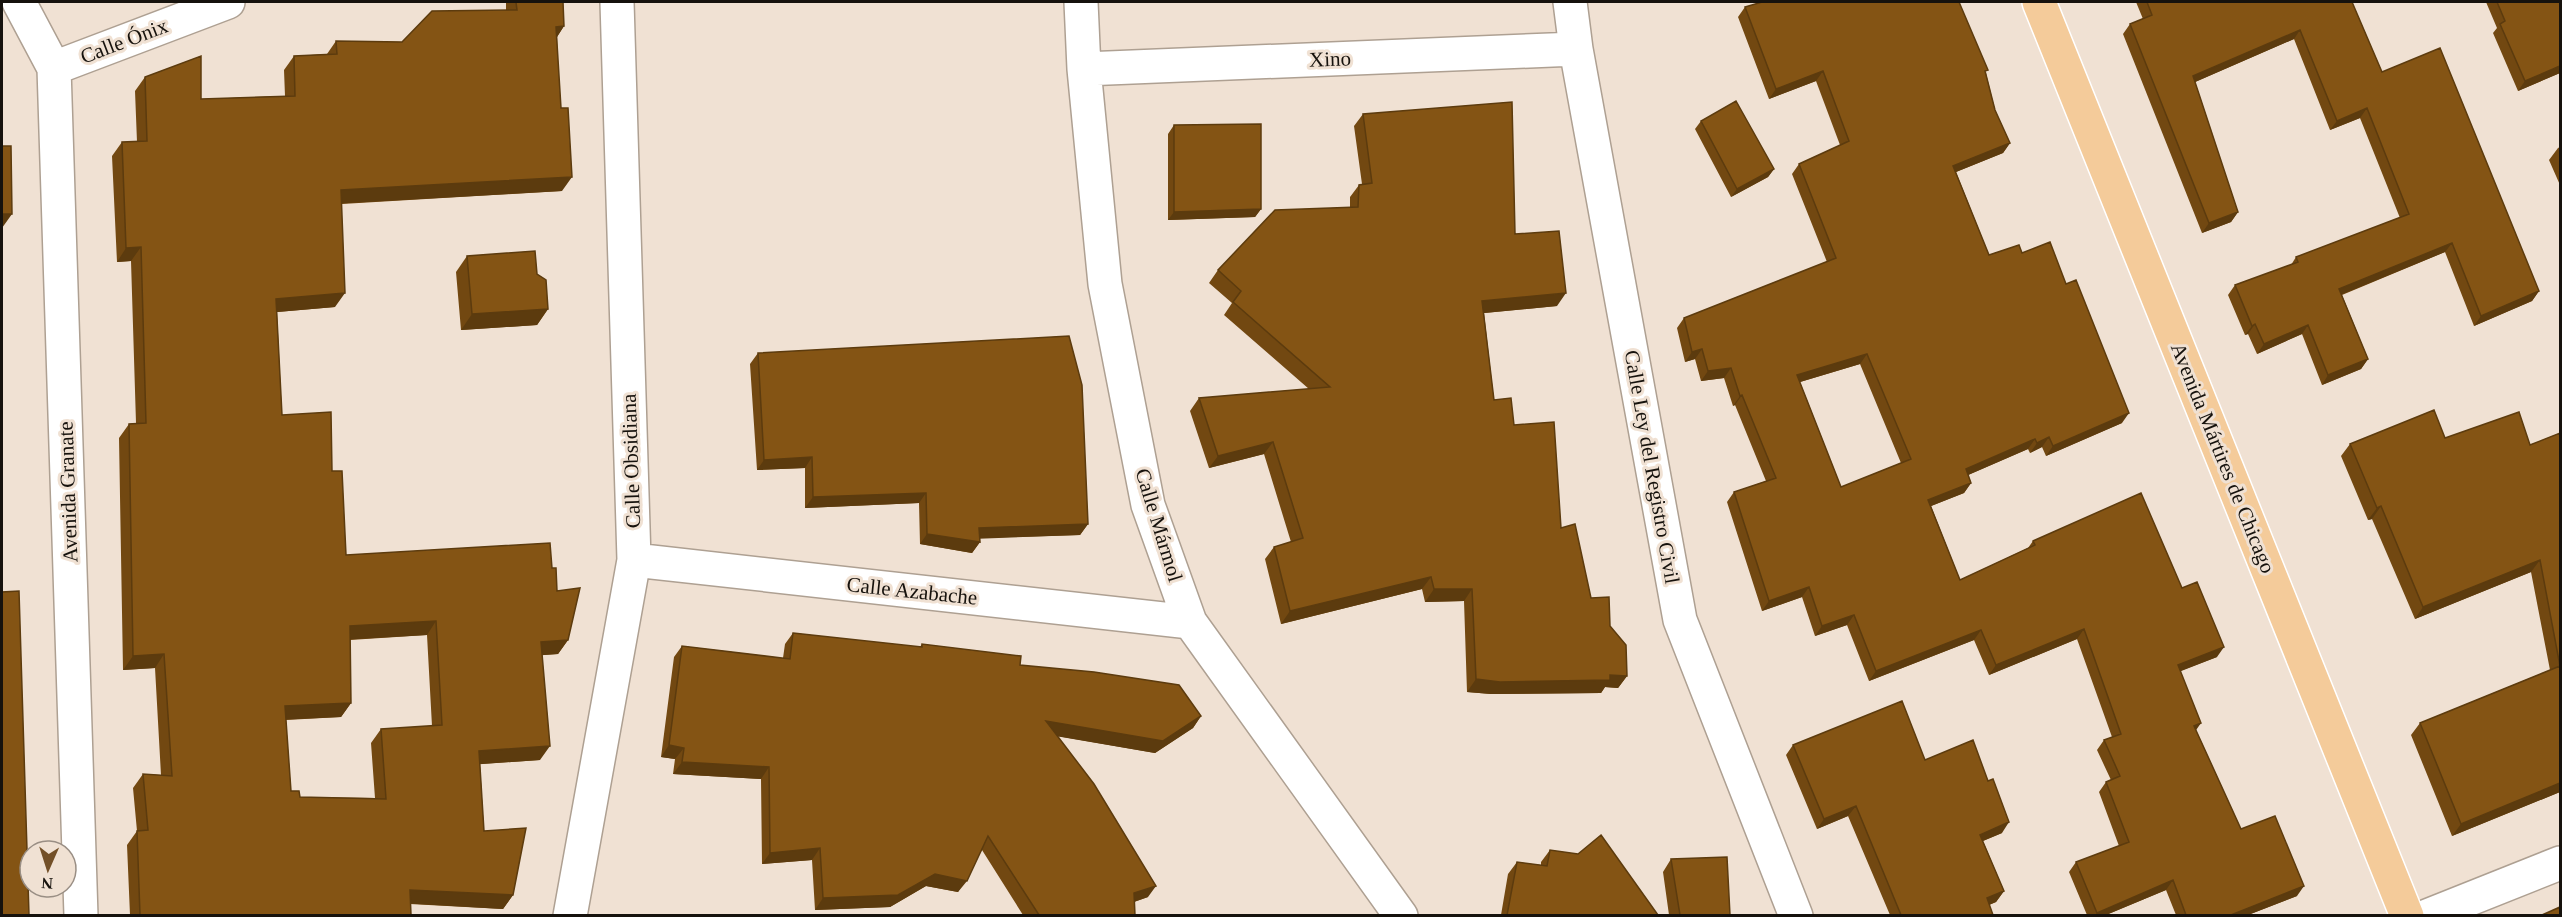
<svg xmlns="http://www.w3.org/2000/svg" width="2562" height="917" font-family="Georgia,serif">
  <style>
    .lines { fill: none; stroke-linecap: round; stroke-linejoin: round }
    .minor-casing { stroke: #aea092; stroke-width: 36 }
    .major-casing { stroke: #fff; stroke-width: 36 }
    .minor { stroke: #fff; stroke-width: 33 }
    .major { stroke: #f4cb9a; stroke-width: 33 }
    .wall { fill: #724811; fill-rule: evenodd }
    .shaded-wall { fill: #5c3b0e }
    .building { fill: #845414; stroke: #5c3b0e; stroke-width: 1.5; fill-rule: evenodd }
    .labels { text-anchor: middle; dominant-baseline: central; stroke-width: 6; stroke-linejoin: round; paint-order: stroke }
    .street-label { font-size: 21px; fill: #16120d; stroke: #f0e1d3 }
  </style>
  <rect width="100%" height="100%" fill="#f0e1d3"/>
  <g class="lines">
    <defs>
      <path id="minor" d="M 19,2 L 54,68 L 81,916
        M 1081,2 L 1084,69 L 1105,284 L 1148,505 L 1190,622 L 1401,916
        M 1570,2 L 1576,49 L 1680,620 L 1796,916
        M 54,68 L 228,2
        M 1084,69 L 1576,49
        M 634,560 L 1190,622
        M 570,916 L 634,560 L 617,2
        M 2427,916 L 2560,863"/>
      <path id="major" d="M 2039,2 L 2407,916"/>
    </defs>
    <use href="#minor" class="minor-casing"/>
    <use href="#major" class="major-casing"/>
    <use href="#minor" class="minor"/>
    <use href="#major" class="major"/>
  </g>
  <path class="wall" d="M 506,2 L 563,2 L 564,26 L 557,37 L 562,191 L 342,204 L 335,307 L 277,312 L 282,415 L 332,471 L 346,555 L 552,568 L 568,640 L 558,654 L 542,655 L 540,760 L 480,764 L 484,831 L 513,895 L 503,909 L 410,904 L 411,915 L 130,915 L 127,845 L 137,831 L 133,788 L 143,774 L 161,775 L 155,668 L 123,670 L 119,438 L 129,424 L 136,423 L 131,261 L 117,262 L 112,156 L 122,142 L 137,142 L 135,91 L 145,77 L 201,99 L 285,96 L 284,70 L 294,56 L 327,54 L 336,41 L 402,42 L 506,10 ZM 427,635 L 432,726 L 381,729 L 371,743 L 375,798 L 300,797 L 291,791 L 286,720 L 341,717 L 351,703 L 350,640 Z
    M 2136,2 L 2352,2 L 2382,72 L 2539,291 L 2532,301 L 2474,326 L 2445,252 L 2342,295 L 2368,359 L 2361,369 L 2322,385 L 2302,334 L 2257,354 L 2248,334 L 2245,335 L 2228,295 L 2235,285 L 2291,265 L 2296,257 L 2400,218 L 2360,118 L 2330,130 L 2294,39 L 2195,82 L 2238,212 L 2231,222 L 2202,233 L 2123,34 L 2130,24 L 2143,19 Z
    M 2486,2 L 2560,2 L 2560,73 L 2518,91 L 2493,33 L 2497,28 Z
    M 1745,7 L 1986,73 L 1995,110 L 2010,143 L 2003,153 L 1956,172 L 1989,255 L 2022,253 L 2066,284 L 2122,423 L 2046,456 L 2042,447 L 2030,453 L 2028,449 L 1968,475 L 1971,483 L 1964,493 L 1931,506 L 1960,580 L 2028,548 L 2033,541 L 2182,588 L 2217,657 L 2180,671 L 2196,730 L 2241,829 L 2297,896 L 2248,915 L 2176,915 L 2166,890 L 2106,915 L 2087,915 L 2069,872 L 2076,862 L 2119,846 L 2099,792 L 2106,782 L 2111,780 L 2097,750 L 2104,740 L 2112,737 L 2077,639 L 1989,675 L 1974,640 L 1869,681 L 1847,625 L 1815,636 L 1802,597 L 1762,611 L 1727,502 L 1734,492 L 1766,481 L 1735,405 L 1733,406 L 1724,378 L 1701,381 L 1695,359 L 1685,362 L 1677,328 L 1684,318 L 1827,262 L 1792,174 L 1799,164 L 1840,145 L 1816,81 L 1769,99 L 1738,17 ZM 1860,364 L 1901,463 L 1841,487 L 1800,382 Z
    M 1363,114 L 1515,234 L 1557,306 L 1484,313 L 1494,400 L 1514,425 L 1561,528 L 1591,598 L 1610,626 L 1627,676 L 1618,688 L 1605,687 L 1601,693 L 1491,694 L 1467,692 L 1464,601 L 1425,602 L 1422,589 L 1281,624 L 1265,559 L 1274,547 L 1291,542 L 1264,454 L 1209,468 L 1190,411 L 1199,398 L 1309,389 L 1224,315 L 1232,303 L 1209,283 L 1218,270 L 1350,207 L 1350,197 L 1359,185 L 1362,184 L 1354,126 Z
    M 1701,121 L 1774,169 L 1768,177 L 1731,197 L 1695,129 Z
    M 1174,125 L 1261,209 L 1255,217 L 1168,220 L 1168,134 Z
    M 2560,147 L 2560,185 L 2549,160 L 2558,148 Z
    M 467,256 L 537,274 L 548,309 L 537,325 L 461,330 L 456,272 Z
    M 758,353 L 1088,524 L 1080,535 L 979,538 L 980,542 L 972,553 L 920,544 L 919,503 L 805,508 L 805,468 L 757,470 L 750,364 Z
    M 2560,433 L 2560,792 L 2452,836 L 2411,735 L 2420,723 L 2550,670 L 2531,572 L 2415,619 L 2372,519 L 2368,520 L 2341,456 L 2350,444 L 2445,438 L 2530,445 Z
    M 793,633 L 920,647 L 922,644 L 1020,665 L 1201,716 L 1193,728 L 1155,753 L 1057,736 L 1148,897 L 1134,902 L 1135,915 L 1023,915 L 982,850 L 958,892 L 926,886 L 890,907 L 815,910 L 812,860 L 762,864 L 761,779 L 673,774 L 675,759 L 661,757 L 674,657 L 682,646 L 783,658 L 785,644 Z
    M 1793,745 L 1925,760 L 2002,833 L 1983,841 L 2004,891 L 1996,902 L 1989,905 L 1993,915 L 1890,915 L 1848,816 L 1817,829 L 1786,755 Z
    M 1550,850 L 1658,915 L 1501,915 L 1508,874 L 1517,862 L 1541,865 L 1541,862 Z
    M 1671,859 L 1730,915 L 1669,915 L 1663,872 Z"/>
  <path class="shaded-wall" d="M 564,26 L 555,40 L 556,27 Z
    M 2300,30 L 2294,39 L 2186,86 L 2193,76 Z
    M 2560,66 L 2560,73 L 2518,91 L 2525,81 Z
    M 1823,71 L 1816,81 L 1769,99 L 1776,89 Z
    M 2367,108 L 2360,118 L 2330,130 L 2337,121 Z
    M 2010,143 L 2003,153 L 1946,176 L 1953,166 Z
    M 1774,169 L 1768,177 L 1731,197 L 1737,189 Z
    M 572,177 L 562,191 L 331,204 L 341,190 Z
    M 1261,209 L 1255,217 L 1168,220 L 1174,212 Z
    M 2238,212 L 2231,222 L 2202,233 L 2209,223 Z
    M 2,214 L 12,214 L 2,228 Z
    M 2452,243 L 2445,252 L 2333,298 L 2339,289 Z
    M 141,247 L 131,261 L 117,262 L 126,248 Z
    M 2539,291 L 2532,301 L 2474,326 L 2481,316 Z
    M 345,293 L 335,307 L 266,313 L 276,299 Z
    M 1566,293 L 1557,306 L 1474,314 L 1482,301 Z
    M 548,309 L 537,325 L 461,330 L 472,314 Z
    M 2255,324 L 2248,334 L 2245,335 L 2252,326 Z
    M 2308,325 L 2302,334 L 2257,354 L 2264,344 Z
    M 1702,349 L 1695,359 L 1685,362 L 1692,352 Z
    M 1867,354 L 1860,364 L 1790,385 L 1797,375 Z
    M 2368,359 L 2361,369 L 2322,385 L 2328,375 Z
    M 1731,368 L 1724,378 L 1701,381 L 1708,371 Z
    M 1742,395 L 1735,405 L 1733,406 L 1740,396 Z
    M 2129,413 L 2122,423 L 2046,456 L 2053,446 Z
    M 2049,437 L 2042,447 L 2030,453 L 2037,443 Z
    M 2035,439 L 2028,449 L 1959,479 L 1966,469 Z
    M 1273,442 L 1264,454 L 1209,468 L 1218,456 Z
    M 812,457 L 805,468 L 757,470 L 764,460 Z
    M 1971,483 L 1964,493 L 1921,510 L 1928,500 Z
    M 926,493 L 919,503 L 805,508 L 813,497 Z
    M 2381,506 L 2372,519 L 2368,520 L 2377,508 Z
    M 1088,524 L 1080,535 L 972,539 L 979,528 Z
    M 927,534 L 980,542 L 972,553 L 920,544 Z
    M 2540,560 L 2531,572 L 2415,619 L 2423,607 Z
    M 1431,577 L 1422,589 L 1281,624 L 1290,611 Z
    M 1809,587 L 1802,597 L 1762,611 L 1769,601 Z
    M 1434,589 L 1472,589 L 1464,601 L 1425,602 Z
    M 1854,615 L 1847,625 L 1815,636 L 1822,626 Z
    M 436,621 L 427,635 L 340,640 L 350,626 Z
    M 2084,629 L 2077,639 L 1989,675 L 1996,665 Z
    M 1981,630 L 1974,640 L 1869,681 L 1876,671 Z
    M 568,640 L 558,654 L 531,656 L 541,642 Z
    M 2224,647 L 2217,657 L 2171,675 L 2178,665 Z
    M 164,654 L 155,668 L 123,670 L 133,656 Z
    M 1610,675 L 1627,676 L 1618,688 L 1605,687 L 1601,693 L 1491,694 L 1467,692 L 1476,679 Z
    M 351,703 L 341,717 L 276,720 L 285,706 Z
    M 1201,716 L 1193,728 L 1155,753 L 1038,733 L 1046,721 Z
    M 2201,723 L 2194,733 L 2194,726 Z
    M 669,745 L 684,748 L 675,759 L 661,757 Z
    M 550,746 L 540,760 L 469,765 L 479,751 Z
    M 682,762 L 769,767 L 761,779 L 673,774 Z
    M 2560,783 L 2560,792 L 2452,836 L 2461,824 Z
    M 1856,806 L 1848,816 L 1817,829 L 1824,819 Z
    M 2009,822 L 2002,833 L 1973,845 L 1980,835 Z
    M 820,848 L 812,860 L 762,864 L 770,853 Z
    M 935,874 L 967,881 L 958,892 L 926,886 L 890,907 L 815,910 L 823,898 Z
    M 2173,880 L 2166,890 L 2106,915 L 2095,915 L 2097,913 Z
    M 1156,886 L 1148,897 L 1125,905 L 1134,893 Z
    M 2304,886 L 2297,896 L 2248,915 L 2231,915 Z
    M 410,890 L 513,895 L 503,909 L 400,903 Z
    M 2004,891 L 1996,902 L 1979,909 L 1987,898 Z"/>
  <path class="building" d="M 516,2 L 563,2 L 564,26 L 556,27 L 561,108 L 568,108 L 572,177 L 341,190 L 345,293 L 276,299 L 282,415 L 331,412 L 332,471 L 342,471 L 346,555 L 550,543 L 552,568 L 556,568 L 557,591 L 580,588 L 568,640 L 541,642 L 550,746 L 479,751 L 484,831 L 526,828 L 513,895 L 410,890 L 411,915 L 140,915 L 137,831 L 148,830 L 143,774 L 172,776 L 164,654 L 133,656 L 129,424 L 146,423 L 141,247 L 126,248 L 122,142 L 147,141 L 145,77 L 201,56 L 201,99 L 295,96 L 294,56 L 337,54 L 336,41 L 402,42 L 432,11 L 517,10 ZM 436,621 L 442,725 L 381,729 L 386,799 L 300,797 L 299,791 L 291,791 L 285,706 L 351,703 L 350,626 Z
    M 1762,2 L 1959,2 L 1988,70 L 1985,71 L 1995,110 L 2010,143 L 1953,166 L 1989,255 L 2019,245 L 2022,253 L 2050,242 L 2066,284 L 2076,280 L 2129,413 L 2053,446 L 2049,437 L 2037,443 L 2035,439 L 1966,469 L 1971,483 L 1928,500 L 1960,580 L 2035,545 L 2033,541 L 2141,493 L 2182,588 L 2197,582 L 2224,647 L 2178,665 L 2201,723 L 2194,726 L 2241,829 L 2275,816 L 2304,886 L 2231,915 L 2186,915 L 2173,880 L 2097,913 L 2076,862 L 2129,842 L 2106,782 L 2120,776 L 2104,740 L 2121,734 L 2084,629 L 1996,665 L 1981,630 L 1876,671 L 1854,615 L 1822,626 L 1809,587 L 1769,601 L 1734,492 L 1776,478 L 1742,395 L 1740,396 L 1731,368 L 1708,371 L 1702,349 L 1692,352 L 1684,318 L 1836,258 L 1799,164 L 1849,141 L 1823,71 L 1776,89 L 1745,7 ZM 1867,354 L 1911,459 L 1841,487 L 1797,375 Z
    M 2147,2 L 2352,2 L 2382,72 L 2440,48 L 2539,291 L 2481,316 L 2452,243 L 2339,289 L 2368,359 L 2328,375 L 2308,325 L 2264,344 L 2255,324 L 2252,326 L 2235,285 L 2298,262 L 2296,257 L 2409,214 L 2367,108 L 2337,121 L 2300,30 L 2193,76 L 2238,212 L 2209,223 L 2130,24 L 2152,15 Z
    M 2497,2 L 2560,2 L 2560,66 L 2525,81 L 2500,24 L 2505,21 Z
    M 1736,101 L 1774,169 L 1737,189 L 1701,121 Z
    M 1512,102 L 1515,234 L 1559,231 L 1566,293 L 1482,301 L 1494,400 L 1511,398 L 1514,425 L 1554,422 L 1561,528 L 1575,524 L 1591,598 L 1609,597 L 1610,626 L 1626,645 L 1627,676 L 1610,675 L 1610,680 L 1500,682 L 1476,679 L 1472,589 L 1434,589 L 1431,577 L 1290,611 L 1274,547 L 1303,538 L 1273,442 L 1218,456 L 1199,398 L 1330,387 L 1233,302 L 1241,291 L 1218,270 L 1275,210 L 1358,207 L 1359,185 L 1372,183 L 1363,114 Z
    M 1261,124 L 1261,209 L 1174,212 L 1174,125 Z
    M 2,146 L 11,146 L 12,214 L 2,214 Z
    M 535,251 L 537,274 L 546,280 L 548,309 L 472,314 L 467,256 Z
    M 1069,336 L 1082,385 L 1088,524 L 979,528 L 980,542 L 927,534 L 926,493 L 813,497 L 812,457 L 764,460 L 758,353 Z
    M 2434,410 L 2445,438 L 2519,412 L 2530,445 L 2560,433 L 2560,783 L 2461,824 L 2420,723 L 2560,666 L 2540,560 L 2423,607 L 2381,506 L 2377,508 L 2350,444 Z
    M 19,591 L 29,915 L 2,915 L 2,592 Z
    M 793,633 L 922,647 L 922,644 L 1021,656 L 1020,665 L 1094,672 L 1179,685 L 1201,716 L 1163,741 L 1046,721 L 1094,784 L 1156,886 L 1134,893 L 1135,915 L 1039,915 L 988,836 L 967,881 L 935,874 L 898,895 L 823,898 L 820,848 L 770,853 L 769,767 L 682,762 L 684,748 L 669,745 L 682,646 L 790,659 Z
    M 1902,701 L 1925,760 L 1973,740 L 1988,781 L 1993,779 L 2009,822 L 1980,835 L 2004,891 L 1987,898 L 1993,915 L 1901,915 L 1856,806 L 1824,819 L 1793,745 Z
    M 1601,835 L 1658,915 L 1507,915 L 1517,862 L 1547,866 L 1550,850 L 1578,854 Z
    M 1727,857 L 1730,915 L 1680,915 L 1671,859 Z
    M 2560,907 L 2560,915 L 2542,915 Z"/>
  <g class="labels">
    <g class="street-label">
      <text transform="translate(124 41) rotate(-21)">Calle Ónix</text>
      <text transform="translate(1330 59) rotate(-2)">Xino</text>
      <text transform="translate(2223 458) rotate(68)">Avenida Mártires de Chicago</text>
      <text transform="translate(631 461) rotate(-92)">Calle Obsidiana</text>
      <text transform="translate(1652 467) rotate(80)">Calle Ley del Registro Civil</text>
      <text transform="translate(68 492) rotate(-92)">Avenida Granate</text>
      <text transform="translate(1159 525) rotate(73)">Calle Mármol</text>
      <text transform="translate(912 591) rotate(6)">Calle Azabache</text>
    </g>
  </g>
  <rect width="2562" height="917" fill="none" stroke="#16120d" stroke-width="6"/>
  <g transform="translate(48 869) rotate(183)"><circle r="28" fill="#f0e1d3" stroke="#998e84" stroke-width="1.5"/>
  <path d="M0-4.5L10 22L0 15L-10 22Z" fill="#735028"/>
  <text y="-9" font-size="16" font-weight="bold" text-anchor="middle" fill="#16120d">N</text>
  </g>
</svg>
